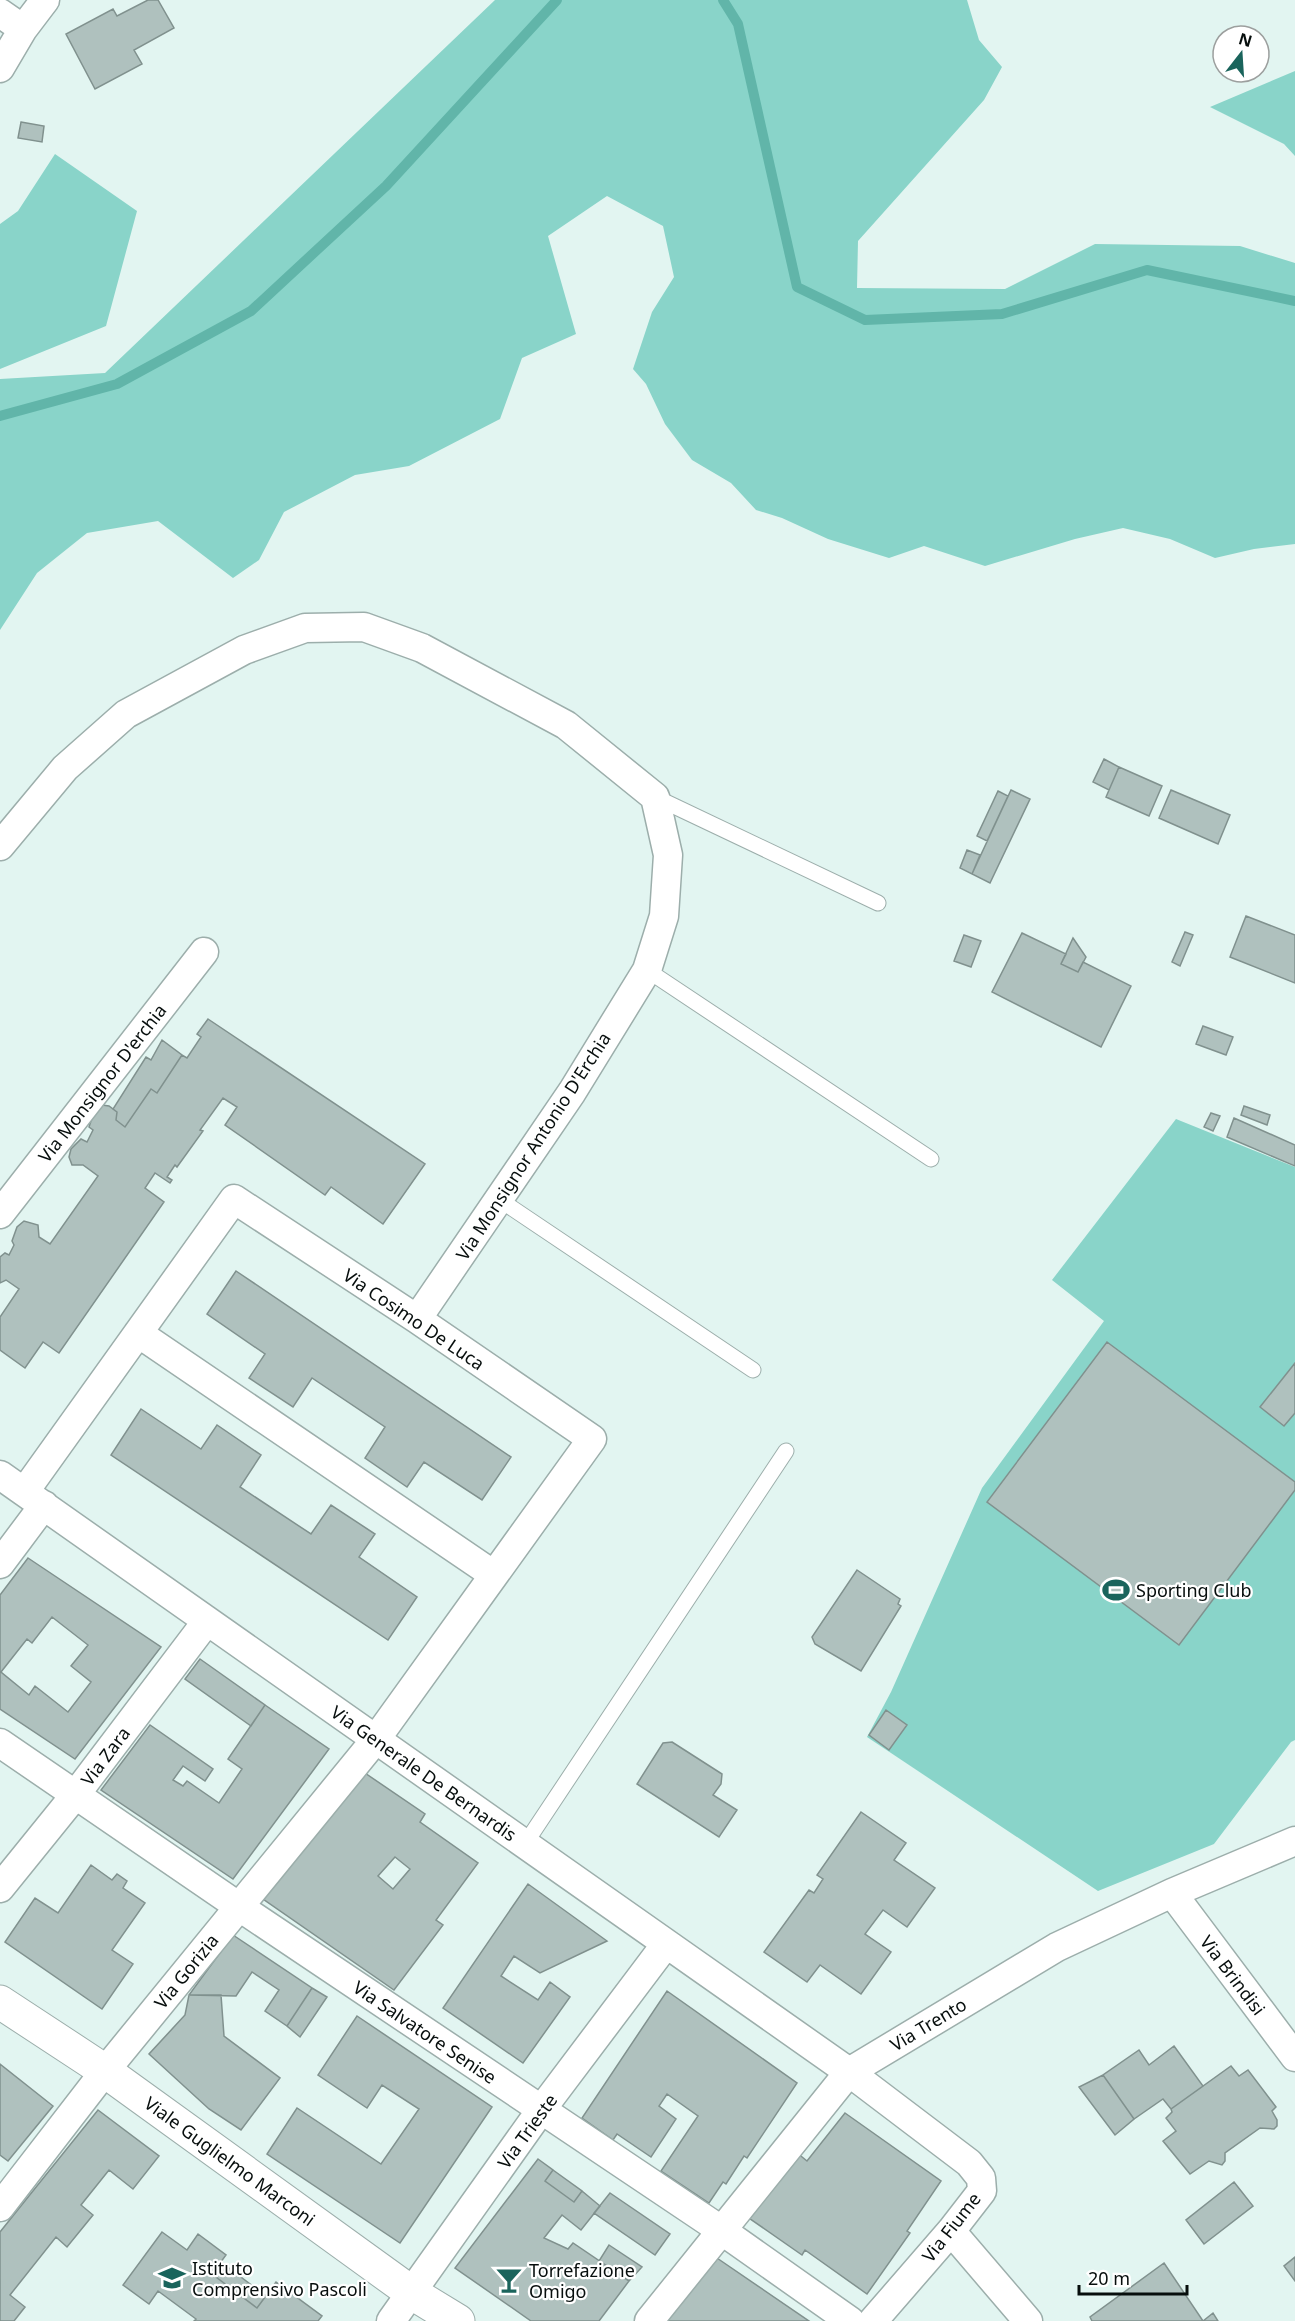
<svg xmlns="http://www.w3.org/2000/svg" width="1295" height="2321" font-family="'Noto Sans',sans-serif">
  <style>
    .green { fill: #89d4c9 }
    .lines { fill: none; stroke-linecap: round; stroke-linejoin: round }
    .stream { stroke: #61b5a9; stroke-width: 10 }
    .building { fill: #afc1be; stroke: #80918e; stroke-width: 1.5; fill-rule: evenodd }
    .service-casing { stroke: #9caeab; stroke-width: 17 }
    .minor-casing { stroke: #9caeab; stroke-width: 31 }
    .tertiary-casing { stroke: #9caeab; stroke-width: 35 }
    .service { stroke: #fff; stroke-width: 15 }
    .minor { stroke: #fff; stroke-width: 28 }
    .tertiary { stroke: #fff; stroke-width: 33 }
    .labels { text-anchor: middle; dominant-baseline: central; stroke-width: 4.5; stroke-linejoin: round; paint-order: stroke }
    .street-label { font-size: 18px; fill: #070e0d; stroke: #fff }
    .poi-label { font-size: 18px; fill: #070e0d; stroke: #fff; text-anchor: start }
  </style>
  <rect width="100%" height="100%" fill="#e2f5f1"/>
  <path class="green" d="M 495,0 L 967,0 L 979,40 L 1002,67 L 984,100 L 858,241 L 857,288 L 1005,289 L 1095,244 L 1240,246 L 1295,263 L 1295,544 L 1254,549 L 1215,558 L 1170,539 L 1123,528 L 1075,539 L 985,566 L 924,546 L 889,558 L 828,539 L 782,518 L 756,510 L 731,483 L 692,460 L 665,424 L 646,384 L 633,369 L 652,312 L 674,277 L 663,226 L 607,196 L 548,236 L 576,334 L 522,358 L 500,419 L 409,466 L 355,475 L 284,512 L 259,560 L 233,578 L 158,521 L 87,533 L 37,573 L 0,630 L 0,379 L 105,373 Z
    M 1295,71 L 1295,156 L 1284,144 L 1210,107 Z
    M 55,154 L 137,211 L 106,326 L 0,369 L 0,224 L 18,211 Z
    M 1176,1119 L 1295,1167 L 1295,1740 L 1291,1742 L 1214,1844 L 1098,1891 L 867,1737 L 891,1692 L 982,1488 L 1104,1321 L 1052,1280 Z"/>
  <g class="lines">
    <path class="stream" d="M 723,0 L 738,24 L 797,287 L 865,320 L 1002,314 L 1147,270 L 1295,301
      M 0,416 L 117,384 L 251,311 L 386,186 L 557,0"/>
  </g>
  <path class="building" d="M 148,0 L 158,0 L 174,28 L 134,50 L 142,64 L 95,89 L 66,34 L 113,9 L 117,16 Z
    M 21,122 L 44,126 L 42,142 L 18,138 Z
    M 1104,759 L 1119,767 L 1109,790 L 1093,782 Z
    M 1119,767 L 1162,786 L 1149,816 L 1106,797 Z
    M 1011,790 L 1030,799 L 990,883 L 972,874 Z
    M 1171,790 L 1230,815 L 1218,844 L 1159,818 Z
    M 998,791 L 1008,796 L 987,841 L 977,836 Z
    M 967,850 L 980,855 L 972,874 L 960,868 Z
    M 1246,916 L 1295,935 L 1295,983 L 1230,957 Z
    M 1185,932 L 1193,935 L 1180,966 L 1172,962 Z
    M 1022,933 L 1066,954 L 1061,964 L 1078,972 L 1083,962 L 1131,986 L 1101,1047 L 992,992 Z
    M 964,935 L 981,941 L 971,967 L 954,961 Z
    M 1073,938 L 1086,957 L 1078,972 L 1061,964 Z
    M 208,1019 L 425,1164 L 383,1224 L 331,1187 L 325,1195 L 225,1125 L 237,1107 L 223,1098 L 200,1130 L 203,1131 L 177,1167 L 175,1165 L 167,1177 L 172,1180 L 170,1183 L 155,1173 L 145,1188 L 164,1202 L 59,1353 L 43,1342 L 25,1368 L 0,1350 L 0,1317 L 19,1289 L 6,1280 L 0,1283 L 0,1257 L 5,1253 L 9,1255 L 14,1245 L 12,1241 L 17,1227 L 24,1221 L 38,1225 L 39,1237 L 50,1244 L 98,1176 L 83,1165 L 72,1165 L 69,1157 L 71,1149 L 81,1139 L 87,1142 L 93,1130 L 89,1127 L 91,1121 L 97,1109 L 102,1105 L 109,1106 L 117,1112 L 116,1120 L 125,1127 L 151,1089 L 157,1093 L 182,1055 L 187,1058 L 201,1037 L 197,1034 Z
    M 1203,1026 L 1233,1037 L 1226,1055 L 1196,1044 Z
    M 162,1040 L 182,1055 L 157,1093 L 151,1089 L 125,1127 L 116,1120 L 117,1112 L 113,1109 L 146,1057 L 151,1060 Z
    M 1244,1106 L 1270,1115 L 1267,1125 L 1241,1115 Z
    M 1211,1113 L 1220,1116 L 1213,1131 L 1204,1127 Z
    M 1234,1118 L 1295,1145 L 1295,1166 L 1227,1137 Z
    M 236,1271 L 511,1457 L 482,1500 L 424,1462 L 407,1487 L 365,1458 L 385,1427 L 312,1378 L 293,1407 L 249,1378 L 265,1354 L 207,1314 Z
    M 1107,1342 L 1295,1482 L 1295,1490 L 1179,1645 L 987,1502 Z
    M 1295,1363 L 1295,1413 L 1284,1426 L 1260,1407 Z
    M 141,1409 L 201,1449 L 217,1425 L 261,1455 L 240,1487 L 311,1534 L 331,1505 L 375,1534 L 359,1557 L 417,1597 L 388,1640 L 111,1455 Z
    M 28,1558 L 161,1647 L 75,1759 L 0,1709 L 0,1595 ZM 52,1617 L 88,1645 L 71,1666 L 91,1682 L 68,1712 L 35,1686 L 29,1695 L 1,1672 L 27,1639 L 32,1643 Z
    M 857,1570 L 900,1599 L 898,1604 L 901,1606 L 861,1671 L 815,1644 L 812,1637 Z
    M 200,1659 L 265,1705 L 251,1726 L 185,1679 Z
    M 265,1705 L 329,1749 L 233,1879 L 101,1790 L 150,1725 L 213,1769 L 205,1781 L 183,1766 L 173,1780 L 183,1786 L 187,1781 L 219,1803 L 242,1769 L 228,1759 Z
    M 886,1710 L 907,1725 L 889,1750 L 869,1735 Z
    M 672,1742 L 722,1774 L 721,1784 L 713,1795 L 737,1810 L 719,1837 L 637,1784 L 663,1743 Z
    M 362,1771 L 425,1814 L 420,1822 L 478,1863 L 436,1920 L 443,1925 L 394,1990 L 263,1899 ZM 395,1857 L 410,1869 L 393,1889 L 378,1876 Z
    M 861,1812 L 906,1843 L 894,1860 L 935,1888 L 907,1927 L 883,1910 L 865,1934 L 891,1952 L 861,1994 L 820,1965 L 807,1982 L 764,1952 L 809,1890 L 814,1893 L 823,1879 L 817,1875 Z
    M 91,1865 L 112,1880 L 117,1874 L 127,1881 L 123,1888 L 145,1903 L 112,1950 L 133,1964 L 102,2009 L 5,1942 L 35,1898 L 58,1913 Z
    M 528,1884 L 607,1941 L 540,1973 L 514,1956 L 501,1976 L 538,2000 L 550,1982 L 570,1997 L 523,2063 L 443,2008 Z
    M 233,1935 L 312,1988 L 287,2026 L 265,2011 L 279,1990 L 252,1972 L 236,1996 L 189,1995 Z
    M 312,1988 L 327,1997 L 300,2037 L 287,2026 Z
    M 667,1991 L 797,2083 L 747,2158 L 744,2156 L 726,2184 L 723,2182 L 709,2203 L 661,2171 L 698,2116 L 667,2094 L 659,2106 L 676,2119 L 651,2157 L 617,2134 L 613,2140 L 582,2118 Z
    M 189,1995 L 221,1995 L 224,2036 L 280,2078 L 241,2130 L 209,2109 L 149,2054 L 185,2015 Z
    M 357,2016 L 492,2107 L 400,2243 L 267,2154 L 297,2108 L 381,2164 L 419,2109 L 382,2085 L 367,2108 L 318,2075 Z
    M 1174,2046 L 1203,2086 L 1171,2109 L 1163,2099 L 1134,2119 L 1103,2075 L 1139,2050 L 1149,2065 Z
    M 0,2064 L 53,2106 L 8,2161 L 0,2155 Z
    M 1231,2066 L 1239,2076 L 1248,2070 L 1276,2107 L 1272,2111 L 1277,2120 L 1277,2126 L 1274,2129 L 1260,2128 L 1225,2153 L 1225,2161 L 1222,2165 L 1209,2161 L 1190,2174 L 1163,2141 L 1176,2131 L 1166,2118 L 1172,2112 L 1171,2109 Z
    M 1103,2075 L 1134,2119 L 1115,2135 L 1079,2087 Z
    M 98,2110 L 159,2156 L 133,2189 L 109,2170 L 81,2205 L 93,2215 L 67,2247 L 56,2237 L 10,2295 L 25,2307 L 14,2321 L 0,2321 L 0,2232 Z
    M 845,2113 L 941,2181 L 907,2231 L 910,2233 L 867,2294 L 805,2250 L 802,2255 L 746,2216 L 796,2152 L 807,2161 Z
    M 538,2159 L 553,2170 L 545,2181 L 574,2202 L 582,2191 L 600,2206 L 581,2230 L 562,2215 L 544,2238 L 568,2249 L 573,2243 L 629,2281 L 599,2321 L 531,2321 L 455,2268 Z
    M 553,2170 L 582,2191 L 574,2202 L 545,2181 Z
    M 1234,2182 L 1253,2206 L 1204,2244 L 1186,2220 Z
    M 610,2193 L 670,2234 L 655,2255 L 594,2213 Z
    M 162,2232 L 187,2250 L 198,2234 L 226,2255 L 212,2274 L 257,2308 L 276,2282 L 322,2316 L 318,2321 L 194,2321 L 196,2319 L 158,2291 L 149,2304 L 123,2285 Z
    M 609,2245 L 642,2267 L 629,2281 L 599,2261 Z
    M 714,2256 L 809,2321 L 664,2321 Z
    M 1295,2257 L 1295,2281 L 1284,2266 Z
    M 221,2262 L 266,2296 L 257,2308 L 212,2274 Z
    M 1164,2263 L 1203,2321 L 1213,2313 L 1218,2321 L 1092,2321 L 1090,2317 Z"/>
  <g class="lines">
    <defs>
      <path id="service" d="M 655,797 L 878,903
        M 647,970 L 931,1159
        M 500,1200 L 753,1370
        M 525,1844 L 786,1451"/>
      <path id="minor" d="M 0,13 L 23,29
        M 0,68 L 23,29 L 45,0
        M 0,846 L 65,768 L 126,714 L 244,650 L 305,628 L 364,627 L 422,648 L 566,725 L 655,797 L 668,855 L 664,916 L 647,970 L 572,1092 L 417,1319
        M 0,1214 L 204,952
        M 138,1333 L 494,1575
        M 0,1475 L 849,2072 L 969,2163 L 981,2178 L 982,2191 L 951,2231 L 873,2321
        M 0,1564 L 44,1505
        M 0,1743 L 238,1906 L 721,2230 L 850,2321
        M 0,1888 L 76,1794 L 207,1621
        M 1172,1893 L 1295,2057
        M 0,2207 L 105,2071 L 376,1739 L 592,1439 L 417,1319 L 234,1199 L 25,1491
        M 951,2231 L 1028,2321
        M 391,2321 L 541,2110 L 666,1944
        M 649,2321 L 849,2072 L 1057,1947 L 1172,1893 L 1295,1841"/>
      <path id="tertiary" d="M 0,2002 L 105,2071 L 412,2293 L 458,2321"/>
    </defs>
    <use href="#service" class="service-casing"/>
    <use href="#minor" class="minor-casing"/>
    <use href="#tertiary" class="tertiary-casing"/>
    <use href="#service" class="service"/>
    <use href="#minor" class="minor"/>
    <use href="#tertiary" class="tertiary"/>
  </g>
  <defs>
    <symbol id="stadium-bare" viewBox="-9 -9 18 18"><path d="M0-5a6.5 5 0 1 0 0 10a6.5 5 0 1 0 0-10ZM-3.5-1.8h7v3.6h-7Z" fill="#1a645c" stroke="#fff" stroke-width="2.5" paint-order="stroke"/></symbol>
    <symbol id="school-bare" viewBox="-9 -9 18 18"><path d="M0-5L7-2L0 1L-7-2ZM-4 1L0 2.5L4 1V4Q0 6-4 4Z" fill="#1a645c" stroke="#fff" stroke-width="2.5" paint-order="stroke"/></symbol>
    <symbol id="bar-bare" viewBox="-9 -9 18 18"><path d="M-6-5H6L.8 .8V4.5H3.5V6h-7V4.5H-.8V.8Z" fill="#1a645c" stroke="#fff" stroke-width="2.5" paint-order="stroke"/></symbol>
  </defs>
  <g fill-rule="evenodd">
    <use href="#stadium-bare" x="1097" y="1571" width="38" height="38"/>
    <use href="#school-bare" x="153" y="2259" width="38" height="38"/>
    <use href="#bar-bare" x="490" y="2261" width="38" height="38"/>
  </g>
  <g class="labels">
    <g class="street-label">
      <text transform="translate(102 1083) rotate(-52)">Via Monsignor D'erchia</text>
      <text transform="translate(533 1146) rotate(-57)">Via Monsignor Antonio D'Erchia</text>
      <text transform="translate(414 1319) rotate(34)">Via Cosimo De Luca</text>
      <text transform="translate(105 1756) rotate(-53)">Via Zara</text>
      <text transform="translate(424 1773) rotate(35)">Via Generale De Bernardis</text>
      <text transform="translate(186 1971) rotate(-51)">Via Gorizia</text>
      <text transform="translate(1233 1975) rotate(53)">Via Brindisi</text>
      <text transform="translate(928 2024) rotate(-31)">Via Trento</text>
      <text transform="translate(425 2032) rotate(34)">Via Salvatore Senise</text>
      <text transform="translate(527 2131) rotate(-54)">Via Trieste</text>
      <text transform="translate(230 2161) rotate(36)">Viale Guglielmo Marconi</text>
      <text transform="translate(951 2227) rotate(-52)">Via Fiume</text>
    </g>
    <g class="poi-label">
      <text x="1136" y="1590">Sporting Club</text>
      <text x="192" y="2268">Istituto<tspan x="192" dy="21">Comprensivo Pascoli</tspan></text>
      <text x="529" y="2270">Torrefazione<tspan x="529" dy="21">Omigo</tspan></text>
    </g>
  </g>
  <g transform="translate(1241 54) rotate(17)"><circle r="28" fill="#ffffff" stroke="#9c9f9e" stroke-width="1.5"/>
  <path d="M0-4.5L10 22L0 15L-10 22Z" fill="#1a645c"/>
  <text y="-9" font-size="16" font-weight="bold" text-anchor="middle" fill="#070e0d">N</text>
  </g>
  <path d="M1079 2285v9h108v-9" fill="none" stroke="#070e0d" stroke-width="3"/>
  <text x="1088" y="2285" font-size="18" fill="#070e0d" stroke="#ffffff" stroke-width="4.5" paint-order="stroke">20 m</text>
</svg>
